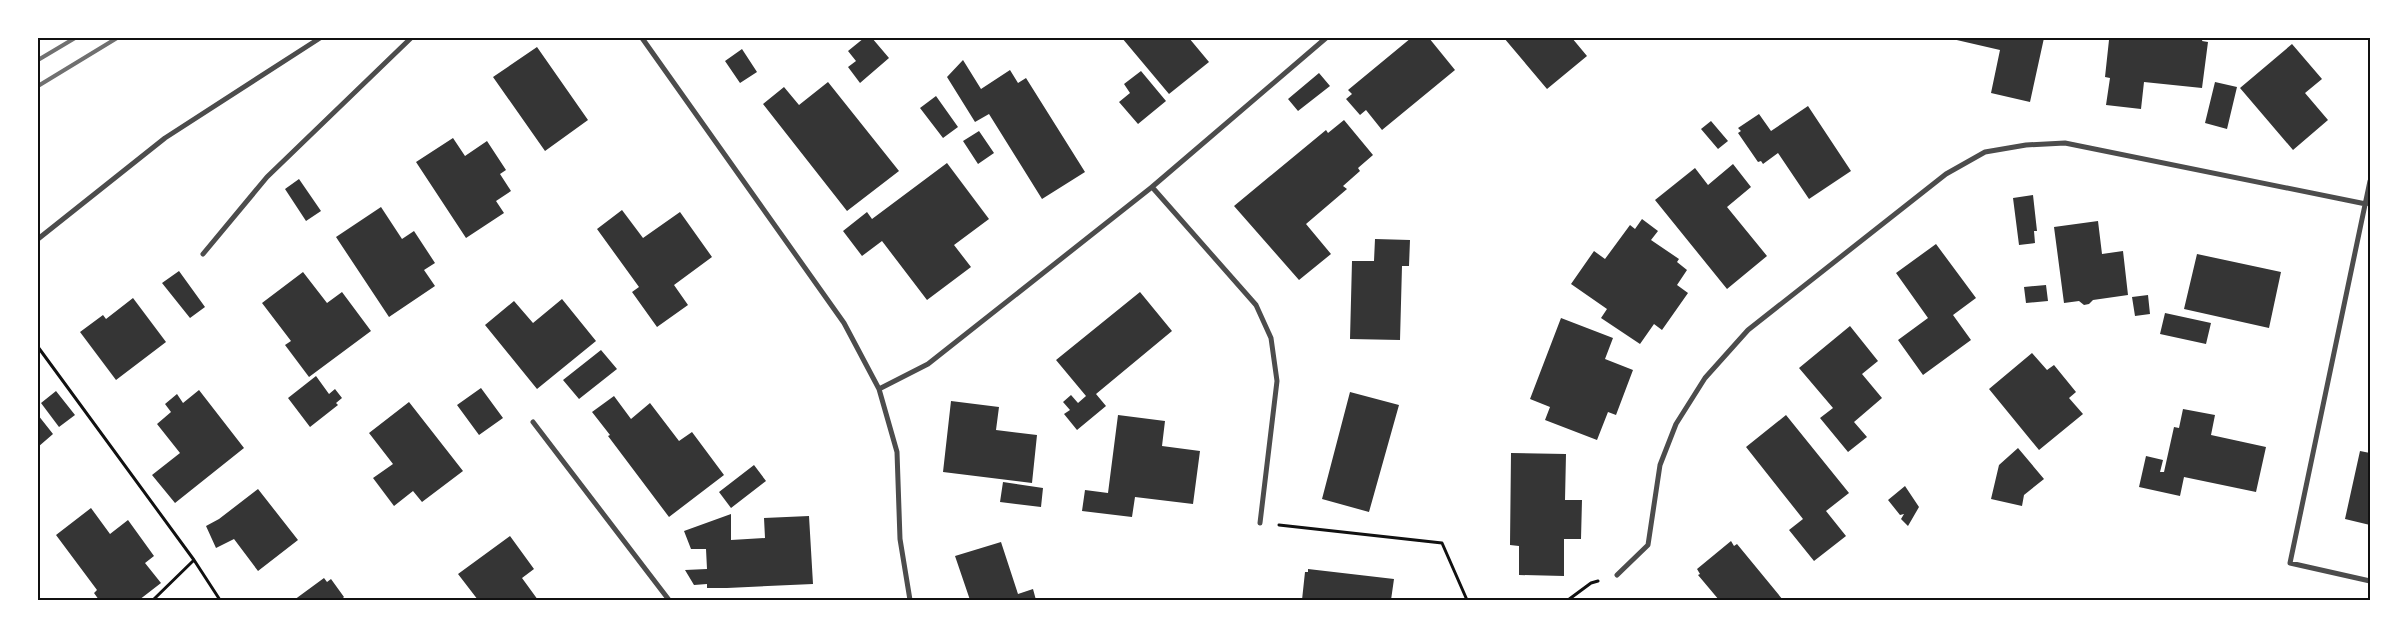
<svg xmlns="http://www.w3.org/2000/svg" width="2408" height="638" font-family="'Source Serif 4',serif">
  <style>
    .building { fill: #353535 }
    .lines { fill: none; stroke-linecap: round; stroke-linejoin: round }
    .path { stroke: #111; stroke-width: 3 }
    .minor { stroke: #4c4c4c; stroke-width: 5 }
    .rail { stroke: #707070; stroke-width: 4 }
    .neatline { fill: none; stroke: #111; stroke-width: 2 }
  </style>
  <rect width="100%" height="100%" fill="#fff"/>
  <path class="building" d="M 864,38 L 872,38 L 889,58 L 860,83 L 848,67 L 856,61 L 848,51 Z
    M 1122,38 L 1189,38 L 1209,62 L 1169,94 Z
    M 1411,38 L 1429,38 L 1455,70 L 1382,130 L 1366,110 L 1360,115 L 1346,99 L 1352,94 L 1348,90 Z
    M 1504,38 L 1572,38 L 1587,56 L 1547,89 Z
    M 1948,38 L 2044,38 L 2030,102 L 1991,93 L 2000,50 Z
    M 2101,38 L 2203,38 L 2202,41 L 2208,42 L 2202,88 L 2144,82 L 2141,109 L 2106,105 L 2110,78 L 2105,77 L 2109,40 Z
    M 2292,44 L 2322,79 L 2305,93 L 2328,120 L 2293,150 L 2240,88 Z
    M 537,47 L 588,120 L 545,151 L 493,77 Z
    M 742,49 L 757,72 L 740,83 L 725,61 Z
    M 963,60 L 981,89 L 1010,70 L 1018,83 L 1026,78 L 1085,172 L 1042,199 L 989,114 L 975,122 L 947,77 Z
    M 1141,71 L 1166,101 L 1138,124 L 1119,102 L 1130,93 L 1124,84 Z
    M 1319,73 L 1330,86 L 1298,111 L 1288,99 Z
    M 828,82 L 899,171 L 847,211 L 763,104 L 784,87 L 799,105 Z
    M 2215,82 L 2237,87 L 2227,129 L 2205,123 Z
    M 936,96 L 958,127 L 943,138 L 920,108 Z
    M 1808,106 L 1851,171 L 1809,199 L 1778,153 L 1763,164 L 1761,161 L 1758,162 L 1738,133 L 1741,131 L 1738,128 L 1759,114 L 1771,131 Z
    M 1344,120 L 1373,155 L 1358,168 L 1360,171 L 1343,186 L 1347,189 L 1306,224 L 1331,254 L 1299,280 L 1234,206 L 1326,130 L 1328,133 Z
    M 1711,121 L 1728,141 L 1718,149 L 1701,129 Z
    M 979,131 L 994,153 L 978,164 L 963,141 Z
    M 453,138 L 465,156 L 487,141 L 506,170 L 500,174 L 511,191 L 496,201 L 504,213 L 466,238 L 416,162 Z
    M 947,163 L 989,219 L 954,245 L 971,267 L 927,300 L 882,241 L 862,256 L 843,231 L 867,212 L 872,219 Z
    M 1733,164 L 1751,187 L 1727,207 L 1767,256 L 1727,289 L 1655,200 L 1695,168 L 1708,185 Z
    M 299,179 L 321,211 L 306,221 L 285,189 Z
    M 2033,195 L 2037,231 L 2034,231 L 2035,243 L 2019,245 L 2013,198 Z
    M 381,207 L 402,239 L 414,231 L 435,263 L 424,270 L 435,286 L 389,317 L 336,237 Z
    M 622,210 L 643,238 L 680,212 L 712,257 L 674,285 L 688,305 L 657,327 L 632,292 L 639,287 L 597,229 Z
    M 1642,219 L 1658,231 L 1651,240 L 1679,259 L 1677,262 L 1687,270 L 1677,285 L 1688,293 L 1662,330 L 1654,324 L 1640,344 L 1601,318 L 1607,309 L 1571,284 L 1594,251 L 1605,259 L 1630,225 L 1635,229 Z
    M 2098,221 L 2102,254 L 2123,251 L 2128,295 L 2093,300 L 2089,304 L 2084,305 L 2079,301 L 2064,303 L 2054,227 Z
    M 1375,239 L 1410,240 L 1409,266 L 1402,266 L 1400,340 L 1350,339 L 1352,261 L 1374,261 Z
    M 1936,244 L 1976,298 L 1953,315 L 1971,340 L 1923,375 L 1898,340 L 1928,318 L 1896,273 Z
    M 2197,254 L 2281,272 L 2269,328 L 2184,309 Z
    M 179,271 L 205,307 L 190,318 L 162,283 Z
    M 303,272 L 327,303 L 342,292 L 371,331 L 309,377 L 285,345 L 291,341 L 262,303 Z
    M 2046,285 L 2048,301 L 2026,303 L 2024,287 Z
    M 1140,292 L 1172,331 L 1096,394 L 1106,406 L 1077,430 L 1064,414 L 1070,410 L 1063,402 L 1071,395 L 1078,403 L 1086,396 L 1056,360 Z
    M 2148,295 L 2150,314 L 2135,316 L 2132,297 Z
    M 133,298 L 166,342 L 116,380 L 80,332 L 103,315 L 106,319 Z
    M 562,299 L 596,341 L 537,389 L 485,325 L 514,301 L 533,323 Z
    M 2165,313 L 2211,323 L 2206,344 L 2160,334 Z
    M 1561,318 L 1613,338 L 1605,359 L 1633,370 L 1616,415 L 1608,412 L 1597,440 L 1545,420 L 1550,407 L 1530,399 Z
    M 1850,326 L 1878,361 L 1862,374 L 1882,398 L 1854,422 L 1867,437 L 1848,452 L 1820,418 L 1833,408 L 1799,368 Z
    M 601,350 L 617,369 L 579,399 L 563,380 Z
    M 2032,353 L 2047,370 L 2054,365 L 2076,392 L 2069,398 L 2083,414 L 2039,450 L 1989,389 Z
    M 316,376 L 329,394 L 335,389 L 342,398 L 336,403 L 338,405 L 310,427 L 288,398 Z
    M 481,388 L 503,418 L 479,435 L 457,405 Z
    M 199,390 L 244,448 L 175,503 L 152,475 L 180,453 L 157,424 L 171,412 L 165,404 L 177,394 L 183,403 Z
    M 56,391 L 75,415 L 59,427 L 41,403 Z
    M 1350,392 L 1399,405 L 1369,512 L 1322,499 Z
    M 614,396 L 631,419 L 650,403 L 679,441 L 692,432 L 724,475 L 669,517 L 608,436 L 610,435 L 592,412 Z
    M 951,401 L 999,407 L 996,430 L 1037,435 L 1032,483 L 943,472 Z
    M 409,402 L 463,471 L 422,502 L 413,491 L 394,506 L 373,478 L 393,464 L 369,433 Z
    M 2183,409 L 2215,415 L 2211,435 L 2266,447 L 2256,492 L 2184,477 L 2180,496 L 2139,487 L 2146,456 L 2163,460 L 2160,472 L 2164,472 L 2174,427 L 2179,428 Z
    M 38,415 L 53,434 L 38,447 Z
    M 1118,415 L 1165,421 L 1162,446 L 1200,451 L 1193,504 L 1135,497 L 1132,517 L 1082,511 L 1085,490 L 1108,493 Z
    M 1786,415 L 1849,493 L 1826,511 L 1846,536 L 1814,561 L 1789,530 L 1803,519 L 1746,447 Z
    M 2018,448 L 2044,479 L 2024,495 L 2022,506 L 1991,499 L 1999,465 Z
    M 2360,451 L 2370,453 L 2370,525 L 2345,519 Z
    M 1511,453 L 1566,454 L 1565,500 L 1582,500 L 1581,539 L 1564,539 L 1564,576 L 1519,575 L 1519,546 L 1510,545 Z
    M 754,465 L 766,481 L 731,508 L 719,492 Z
    M 1003,482 L 1043,488 L 1041,507 L 1000,502 Z
    M 1905,486 L 1919,507 L 1908,526 L 1901,519 L 1904,514 L 1900,515 L 1888,500 Z
    M 258,489 L 298,540 L 258,571 L 234,539 L 216,548 L 206,526 L 219,519 Z
    M 91,508 L 110,534 L 128,520 L 154,556 L 145,563 L 161,583 L 139,600 L 99,600 L 94,593 L 97,590 L 56,535 Z
    M 731,514 L 731,540 L 765,538 L 764,518 L 809,516 L 813,584 L 727,588 L 707,588 L 707,584 L 694,585 L 685,570 L 707,569 L 706,549 L 691,549 L 684,531 Z
    M 510,536 L 534,569 L 522,578 L 538,600 L 478,600 L 458,574 Z
    M 1731,541 L 1734,546 L 1737,544 L 1783,600 L 1719,600 L 1698,575 L 1700,574 L 1697,569 Z
    M 1001,542 L 1018,594 L 1033,589 L 1036,600 L 970,600 L 955,556 Z
    M 1308,569 L 1394,579 L 1391,600 L 1302,600 L 1305,572 L 1308,572 Z
    M 324,578 L 327,582 L 331,579 L 344,597 L 341,600 L 294,600 Z"/>
  <g class="lines">
    <path class="path" d="M 38,347 L 194,560 L 220,600
      M 1279,525 L 1442,543 L 1467,600
      M 153,600 L 194,560
      M 1568,600 L 1591,583 L 1598,581"/>
    <path class="minor" d="M 642,38 L 844,323 L 879,389 L 897,452 L 900,539 L 910,600
      M 2370,181 L 2290,563 L 2370,581
      M 1152,187 L 1256,305 L 1271,338 L 1277,381 L 1260,523
      M 38,239 L 165,138 L 320,38
      M 203,254 L 267,177 L 411,38
      M 879,389 L 928,364 L 1152,187 L 1326,38
      M 533,422 L 669,600
      M 1617,575 L 1648,545 L 1660,465 L 1676,424 L 1705,378 L 1748,330 L 1946,174 L 1985,152 L 2026,145 L 2065,143 L 2366,204"/>
    <path class="rail" d="M 38,60 L 75,38
      M 38,86 L 117,38"/>
  </g>
  <rect width="2408" height="638" fill="none" stroke="#ffffff" stroke-width="78"/>
  <rect x="39" y="39" width="2330" height="560" class="neatline"/>
</svg>
